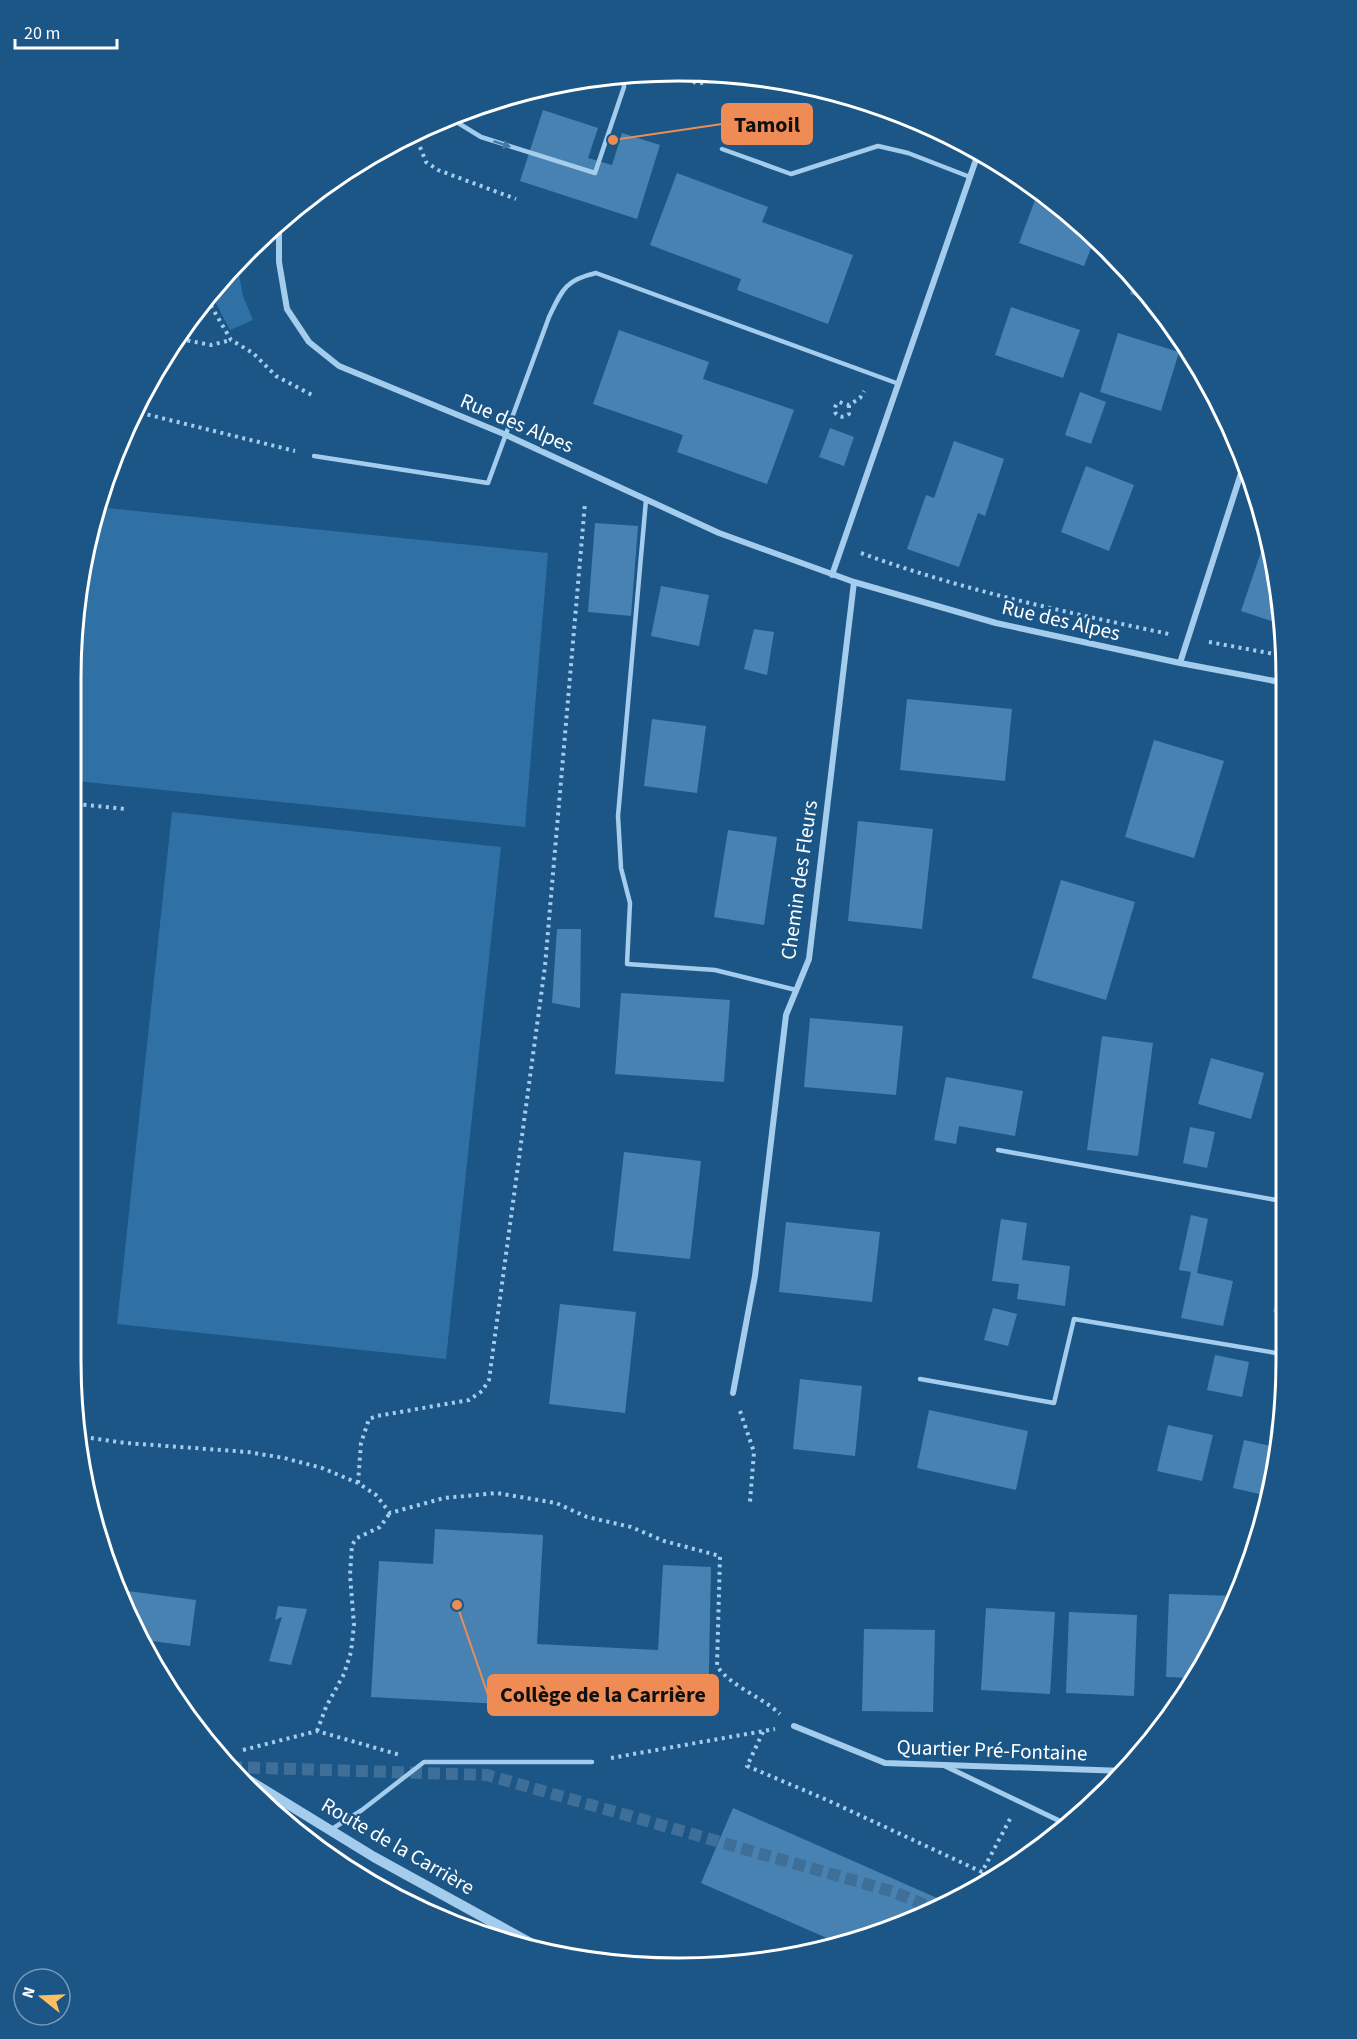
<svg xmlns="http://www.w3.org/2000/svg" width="1357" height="2039" font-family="'Source Sans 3',sans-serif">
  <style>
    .green { fill: #2f70a5 }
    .building { fill: #4882b2 }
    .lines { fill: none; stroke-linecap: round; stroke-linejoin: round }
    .secondary-tunnel { stroke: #3d6f99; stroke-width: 12; stroke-dasharray: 12 6; stroke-linecap: butt }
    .path { stroke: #a4ccec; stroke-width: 4; stroke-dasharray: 3 4.5; stroke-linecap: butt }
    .service { stroke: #a4ccec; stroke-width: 4.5 }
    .pedestrian { stroke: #a4ccec; stroke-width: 5 }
    .minor { stroke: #a4ccec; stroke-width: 6 }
    .tertiary { stroke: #a4ccec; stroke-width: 10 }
    .oneway { fill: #4479a5 }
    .labels { text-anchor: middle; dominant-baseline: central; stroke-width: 4.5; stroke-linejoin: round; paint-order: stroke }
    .street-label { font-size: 21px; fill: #fff; stroke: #1b5687 }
    .rim { fill: none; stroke: #fff; stroke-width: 3 }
    .leader { fill: none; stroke: #ef8b55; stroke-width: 2 }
    .callout-dot { fill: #ef8b55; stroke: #1b5687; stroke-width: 2 }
    .callout { fill: #ef8b55; stroke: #ef8b55; stroke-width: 2 }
    .callout-label { font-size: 22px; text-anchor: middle; font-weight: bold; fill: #111 }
  </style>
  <rect width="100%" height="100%" fill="#1b5687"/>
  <path class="green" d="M 237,263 L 243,296 L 253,320 L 230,330 L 211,294 L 222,277 Z
    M 97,507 L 548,553 L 525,827 L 76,781 L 76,599 Z
    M 172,812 L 501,847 L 446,1359 L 117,1324 Z"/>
  <path class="building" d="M 543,110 L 598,128 L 588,158 L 612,165 L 622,133 L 660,145 L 637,219 L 520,181 Z
    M 677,173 L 768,207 L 762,222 L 853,255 L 828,324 L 737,290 L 741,279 L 650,245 Z
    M 1038,192 L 1080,222 L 1095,238 L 1084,266 L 1019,243 Z
    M 1135,281 L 1154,301 L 1157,304 L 1130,294 Z
    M 1011,307 L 1080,330 L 1063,378 L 995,355 Z
    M 619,330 L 709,362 L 703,379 L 794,410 L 767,484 L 677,452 L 683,435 L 593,404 Z
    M 1118,333 L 1179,352 L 1161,411 L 1100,392 Z
    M 1080,392 L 1106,402 L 1091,444 L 1065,435 Z
    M 830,428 L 854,437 L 844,466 L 819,457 Z
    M 954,441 L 1004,459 L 985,516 L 978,513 L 959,567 L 907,549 L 926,495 L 934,498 Z
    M 1086,466 L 1134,485 L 1109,551 L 1061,532 Z
    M 595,523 L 638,526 L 631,616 L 588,612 Z
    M 1264,543 L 1270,545 L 1283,625 L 1241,611 Z
    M 661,586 L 709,595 L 699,646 L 651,636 Z
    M 754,629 L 774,632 L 767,675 L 744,669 Z
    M 907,699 L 1012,709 L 1005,781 L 900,770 Z
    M 652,719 L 706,726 L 697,793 L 644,786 Z
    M 1154,740 L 1224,761 L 1194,858 L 1125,837 Z
    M 858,821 L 933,829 L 922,929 L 848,921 Z
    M 728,830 L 777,837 L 764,925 L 714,917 Z
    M 1061,880 L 1135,902 L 1106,1000 L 1032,978 Z
    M 557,929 L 581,929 L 580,1008 L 552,1003 Z
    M 621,993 L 730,1000 L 724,1082 L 615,1074 Z
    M 810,1018 L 903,1026 L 896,1095 L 804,1087 Z
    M 1102,1036 L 1153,1043 L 1138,1156 L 1087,1150 Z
    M 1211,1058 L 1264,1073 L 1251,1119 L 1198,1104 Z
    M 946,1077 L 1023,1091 L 1015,1136 L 959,1126 L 956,1144 L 934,1140 Z
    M 1190,1127 L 1215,1132 L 1207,1168 L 1183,1163 Z
    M 624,1152 L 701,1161 L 690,1259 L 613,1251 Z
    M 1191,1215 L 1208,1219 L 1197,1273 L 1233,1281 L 1223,1326 L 1181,1318 L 1191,1272 L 1179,1270 Z
    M 1001,1219 L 1027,1223 L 1022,1260 L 1070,1266 L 1065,1306 L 1017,1299 L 1019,1284 L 992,1281 Z
    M 786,1222 L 880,1232 L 872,1302 L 779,1292 Z
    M 1281,1285 L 1282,1285 L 1282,1315 L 1273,1312 Z
    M 560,1304 L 636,1312 L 625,1413 L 549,1404 Z
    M 993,1308 L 1017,1314 L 1008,1346 L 984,1340 Z
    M 1215,1355 L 1249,1362 L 1242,1397 L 1207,1390 Z
    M 800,1379 L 862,1386 L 855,1456 L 793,1449 Z
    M 929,1410 L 1028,1431 L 1016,1490 L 917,1468 Z
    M 1168,1425 L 1213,1435 L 1202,1481 L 1157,1471 Z
    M 1244,1440 L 1280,1448 L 1268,1496 L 1233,1488 Z
    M 435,1529 L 543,1535 L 537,1644 L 658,1650 L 663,1565 L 711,1567 L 708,1715 L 371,1697 L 379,1561 L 433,1564 Z
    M 120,1590 L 196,1600 L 190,1646 L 144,1640 Z
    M 1169,1594 L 1237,1596 L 1224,1629 L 1191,1678 L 1166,1677 Z
    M 278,1606 L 307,1609 L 291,1665 L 269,1661 L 282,1617 L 275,1620 Z
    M 986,1608 L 1055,1612 L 1050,1694 L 981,1690 Z
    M 1069,1612 L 1137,1615 L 1134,1696 L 1066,1693 Z
    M 864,1629 L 935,1630 L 933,1712 L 862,1711 Z
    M 733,1808 L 946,1902 L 843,1945 L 701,1883 Z
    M 1016,1853 L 1026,1858 L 1008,1870 Z"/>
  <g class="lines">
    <path class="secondary-tunnel" d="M 230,1767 L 487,1775 L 894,1892 L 932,1908"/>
    <path class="path" d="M 681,73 L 697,84 L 732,75
      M 420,147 L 426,162 L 438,170 L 516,199
      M 207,299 L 231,340 L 253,353 L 276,376 L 312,395
      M 180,339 L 211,345 L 231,340
      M 849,405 L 849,414 C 838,422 829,410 839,402 L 849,405 L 860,398 L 864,391
      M 133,411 L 295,451
      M 861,553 C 961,590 1065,612 1169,634
      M 1209,642 L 1285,656
      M 76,804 L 125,809
      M 740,1411 L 754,1452 L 750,1502
      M 76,1436 L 126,1443 L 248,1452 L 284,1458 L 322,1468 L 358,1483 L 376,1495 L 390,1513 L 444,1498 L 497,1493 L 556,1503 L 587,1517 L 631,1527 L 664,1541 L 720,1556 L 717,1666 C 730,1686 762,1697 780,1714
      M 358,1483 L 361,1443 L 369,1419 L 377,1416 L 469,1400 L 482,1391 L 489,1380 L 545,966 L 585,503
      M 317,1731 L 326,1707 L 344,1674 L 351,1652 L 354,1625 L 350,1575 L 352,1545 L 357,1538 L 380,1527 L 390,1513
      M 763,1732 L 747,1766 L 827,1800 L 982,1872 L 1010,1819
      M 243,1750 L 317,1731 L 400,1755
      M 611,1758 L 775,1729"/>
    <path class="service" d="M 450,118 L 481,137 L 595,173 L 624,87 L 623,74
      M 722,149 L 791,174 L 878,146 L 908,153 L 970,177
      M 314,456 L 488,483 L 549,317 C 562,290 565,280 596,273 L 899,384
      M 646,500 L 618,816 L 621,868 L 630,903 L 627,964 L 715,970 L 796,990
      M 998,1150 L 1282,1201
      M 920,1379 L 1054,1403 L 1074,1319 L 1282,1354
      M 332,1829 L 362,1810 L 424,1762 L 592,1762"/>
    <path class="pedestrian" d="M 945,1766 L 1068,1825"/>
    <path class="minor" d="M 279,224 L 279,262 L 287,309 L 309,342 L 339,366 L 504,434 L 719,533 L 854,582 L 996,623 L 1180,663 L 1285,683
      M 832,575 L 979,151
      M 1180,663 L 1244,464
      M 733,1393 L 755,1276 L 786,1015 L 809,959 L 854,582
      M 794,1726 L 885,1763 L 1125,1771"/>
    <path class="tertiary" d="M 232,1770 L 374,1857 L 547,1952"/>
  </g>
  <defs><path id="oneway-solid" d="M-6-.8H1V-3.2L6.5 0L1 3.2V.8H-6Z" transform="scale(1.5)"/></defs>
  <use class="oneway" href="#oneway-solid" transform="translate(502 144) rotate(18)"/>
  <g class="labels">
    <g class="street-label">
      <text transform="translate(517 423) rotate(23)">Rue des Alpes</text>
      <text transform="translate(1061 620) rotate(13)">Rue des Alpes</text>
      <text transform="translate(799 880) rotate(-82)">Chemin des Fleurs</text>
      <text transform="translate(992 1750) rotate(2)">Quartier Pré-Fontaine</text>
      <text transform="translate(398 1846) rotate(30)">Route de la Carrière</text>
    </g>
  </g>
  <path d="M0 0H1357V2039H0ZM678 81H679A597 597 0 0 1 1276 678V1361A597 597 0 0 1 679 1958H678A597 597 0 0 1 81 1361V678A597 597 0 0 1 678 81Z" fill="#1b5687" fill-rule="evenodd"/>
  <path class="rim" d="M678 81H679A597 597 0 0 1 1276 678V1361A597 597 0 0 1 679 1958H678A597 597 0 0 1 81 1361V678A597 597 0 0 1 678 81Z"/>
  <path class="leader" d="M613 140L722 124M457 1605L488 1695"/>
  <g class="callout-dot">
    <circle cx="613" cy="140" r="6"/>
    <circle cx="457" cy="1605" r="6"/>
  </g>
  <g class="callout">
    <rect x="722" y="104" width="90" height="40" rx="6"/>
    <rect x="488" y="1675" width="230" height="40" rx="6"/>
  </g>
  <g class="callout-label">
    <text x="767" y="132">Tamoil</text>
    <text x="603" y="1702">Collège de la Carrière</text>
  </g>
  <g transform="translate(42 1997) rotate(288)"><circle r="28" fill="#1b5687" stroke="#769ab7" stroke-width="1.5"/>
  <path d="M0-4.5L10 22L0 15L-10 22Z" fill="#fdbf61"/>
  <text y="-9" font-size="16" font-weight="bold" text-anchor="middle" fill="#ffffff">N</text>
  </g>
  <path d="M15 39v9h102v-9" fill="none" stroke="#ffffff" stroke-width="3"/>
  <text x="24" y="39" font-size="18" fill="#ffffff" stroke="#1b5687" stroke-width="4.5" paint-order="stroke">20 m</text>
</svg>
